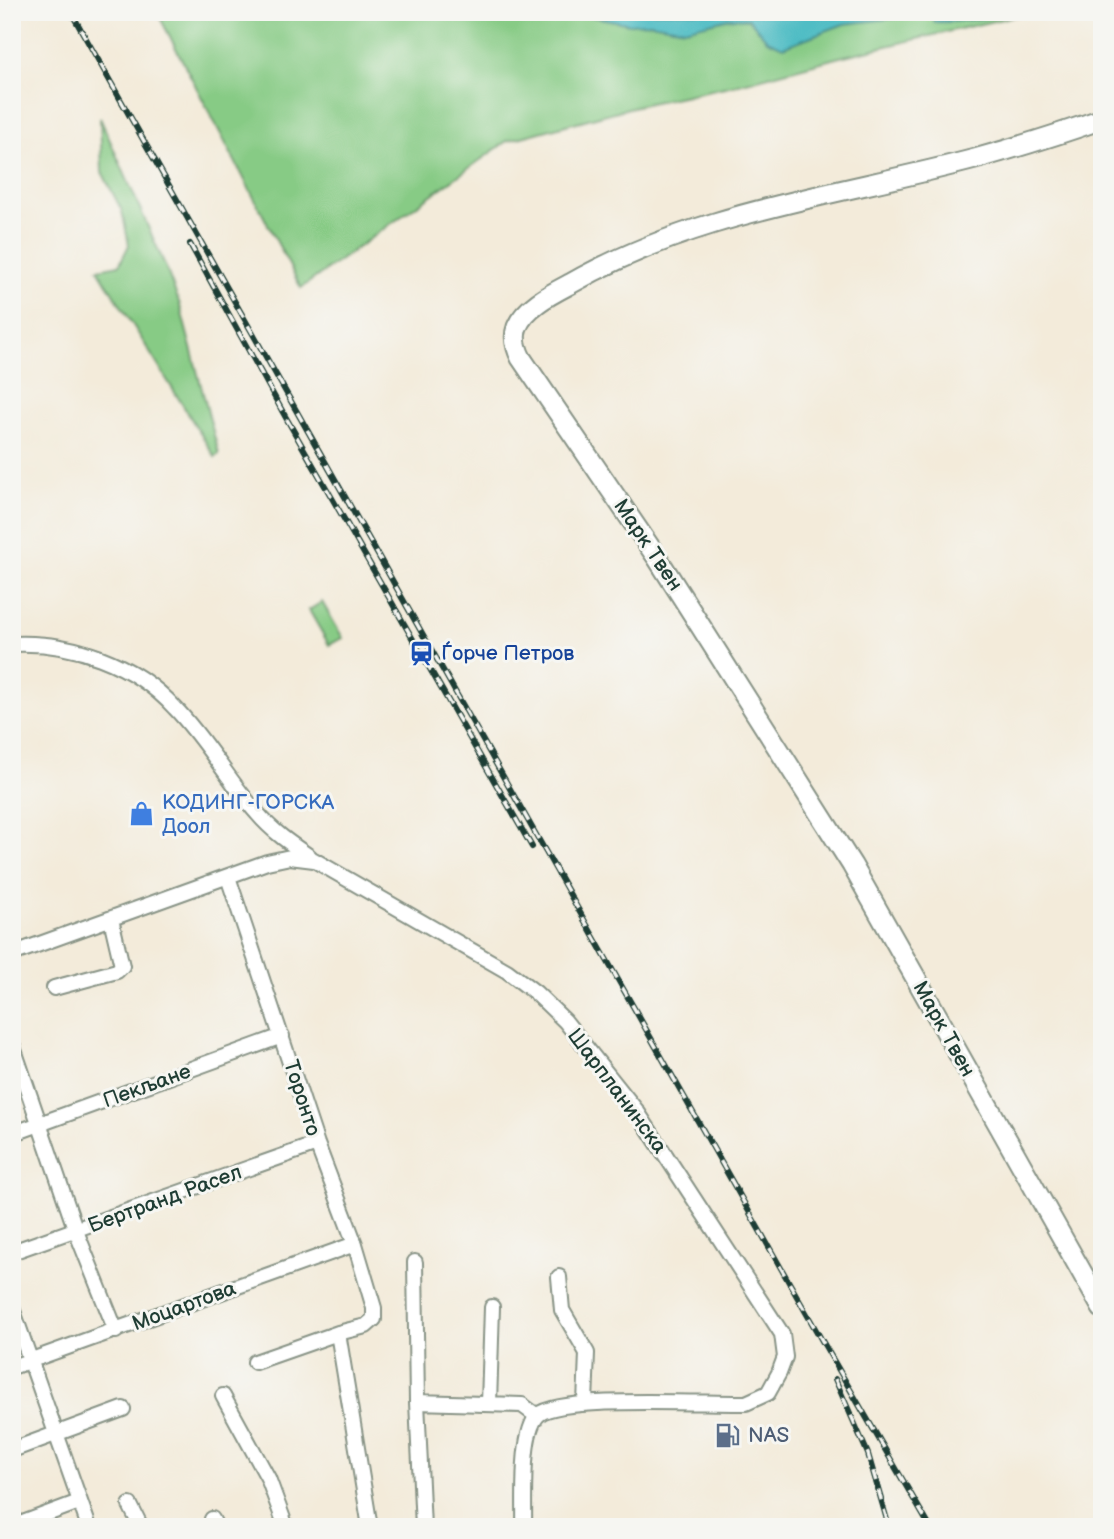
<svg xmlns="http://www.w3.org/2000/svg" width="1114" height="1539" font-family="'Balsamiq Sans',sans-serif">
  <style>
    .green { fill: #87cb85; stroke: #53845c; stroke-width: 2 }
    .water { fill: #4cbbc3; stroke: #367c7c; stroke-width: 2 }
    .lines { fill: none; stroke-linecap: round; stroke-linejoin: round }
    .street-casing { stroke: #899487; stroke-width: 18 }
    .secondary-casing { stroke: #899487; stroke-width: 23 }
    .street { stroke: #fff; stroke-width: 14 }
    .secondary { stroke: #fff; stroke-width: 19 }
    .rail-casing { stroke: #1f3d34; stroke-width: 6 }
    .rail { stroke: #f6f6f2; stroke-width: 3.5; stroke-dasharray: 10; stroke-linecap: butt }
    .labels { text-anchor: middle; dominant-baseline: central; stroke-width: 6; stroke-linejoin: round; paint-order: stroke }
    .street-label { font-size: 21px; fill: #1f3d34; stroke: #f6f6f2 }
    .transit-label { font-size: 21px; fill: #164399; stroke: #f6f6f2; text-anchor: start }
    .shop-label { font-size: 21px; fill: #366cbe; stroke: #f6f6f2; text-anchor: start }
    .service-label { font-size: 21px; fill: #4e5e75; stroke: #f6f6f2; text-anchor: start }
  </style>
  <rect width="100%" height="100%" fill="#f6f6f2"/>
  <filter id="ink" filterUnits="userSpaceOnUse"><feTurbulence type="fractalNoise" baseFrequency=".0143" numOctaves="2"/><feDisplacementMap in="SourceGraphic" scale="14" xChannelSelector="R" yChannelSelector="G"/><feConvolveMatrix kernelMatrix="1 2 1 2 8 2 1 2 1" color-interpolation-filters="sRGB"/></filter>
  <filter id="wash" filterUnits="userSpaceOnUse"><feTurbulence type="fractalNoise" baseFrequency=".00686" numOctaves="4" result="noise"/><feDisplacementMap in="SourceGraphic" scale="28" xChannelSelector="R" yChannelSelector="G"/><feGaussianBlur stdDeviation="1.57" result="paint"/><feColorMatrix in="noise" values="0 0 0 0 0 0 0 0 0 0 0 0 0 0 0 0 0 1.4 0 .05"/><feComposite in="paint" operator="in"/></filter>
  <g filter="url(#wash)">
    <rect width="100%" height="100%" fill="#f3ebda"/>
    <path class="green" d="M 157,12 L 1032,12 L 840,57 L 739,84 L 640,105 L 507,141 L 301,288 Z
      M 100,118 L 164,263 L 179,302 L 219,454 L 215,457 L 98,269 L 119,265 L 129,245 L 122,211 L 102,172 Z
      M 322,602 L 343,638 L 329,645 L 309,610 Z"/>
    <path class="water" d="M 569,12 L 1007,12 C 983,20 959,22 934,22 L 932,14 L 844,24 L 783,47 L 767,40 L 749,19 L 730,18 L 685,29 L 650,23 L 630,24 Z"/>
  </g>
  <g filter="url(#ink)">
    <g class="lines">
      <defs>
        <path id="street" d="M 12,644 C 72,641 134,663 175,708 C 206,740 228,780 257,813 C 272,831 291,844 310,857
          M 228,877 L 317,1144 L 355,1244 L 374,1308 L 374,1319 L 366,1326 L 338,1333 L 255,1362
          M 12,954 L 267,862 L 290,857 L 314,860 L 507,971 L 536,993 L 565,1021 L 636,1110 L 782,1334 L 785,1357 L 779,1373 L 768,1393 L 746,1403 C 709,1404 559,1395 538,1415 C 520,1433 525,1502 524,1527
          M 54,988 L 117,971 L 122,966 L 111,919
          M 12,1044 L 76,1231 L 116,1331
          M 12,1134 L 282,1036
          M 12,1252 L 317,1144
          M 415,1262 L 417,1402 L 522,1405 L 537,1416
          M 559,1277 L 562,1310 L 587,1353 L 585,1403
          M 12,1308 L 89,1527
          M 338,1333 L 370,1527
          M 12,1367 L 355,1244
          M 223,1396 L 268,1478 L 286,1527
          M 417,1402 L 423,1527
          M 489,1404 L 492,1307
          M 12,1450 L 123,1409
          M 130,1505 L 141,1527
          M 212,1519 L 216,1527
          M 12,1527 L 79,1502"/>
        <path id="secondary" d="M 1102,119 C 1060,134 1018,147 975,159 C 835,196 698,211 570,284 C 551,294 525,307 517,327 C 513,338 516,348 521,358 L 658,559 L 852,865 L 1102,1308"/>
      </defs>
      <use href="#street" class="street-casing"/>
      <use href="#secondary" class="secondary-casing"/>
      <use href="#street" class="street"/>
      <use href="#secondary" class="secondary"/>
      <defs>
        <path id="rail" d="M 71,12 L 825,1346 L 930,1527
          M 190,244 L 285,416 L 532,847
          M 835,1379 L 868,1454 L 889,1527"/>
      </defs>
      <use href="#rail" class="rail-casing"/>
      <use href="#rail" class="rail"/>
    </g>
  </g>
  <defs>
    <symbol id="station-bare" viewBox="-9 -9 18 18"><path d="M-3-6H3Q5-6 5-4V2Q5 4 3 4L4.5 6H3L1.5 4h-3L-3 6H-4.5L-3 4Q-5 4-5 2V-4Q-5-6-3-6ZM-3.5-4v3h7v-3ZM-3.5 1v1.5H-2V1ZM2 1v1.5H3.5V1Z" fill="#1a4fb4" stroke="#f6f6f2" stroke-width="2.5" paint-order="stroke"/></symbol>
    <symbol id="shop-bare" viewBox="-9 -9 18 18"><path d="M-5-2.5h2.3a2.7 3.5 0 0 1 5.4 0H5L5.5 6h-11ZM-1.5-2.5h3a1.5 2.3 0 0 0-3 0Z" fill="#3f7fe0" stroke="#f6f6f2" stroke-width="2.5" paint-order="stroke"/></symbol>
    <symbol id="fuel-bare" viewBox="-9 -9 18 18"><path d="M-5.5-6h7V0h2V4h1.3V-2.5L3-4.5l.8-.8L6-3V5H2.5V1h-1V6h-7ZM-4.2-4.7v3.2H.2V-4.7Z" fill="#5c6f8a" stroke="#f6f6f2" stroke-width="2.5" paint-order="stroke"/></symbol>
  </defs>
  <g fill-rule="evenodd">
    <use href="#station-bare" x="404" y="636" width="35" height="35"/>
    <use href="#shop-bare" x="124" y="796" width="35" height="35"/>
    <use href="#fuel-bare" x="710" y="1418" width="35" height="35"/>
  </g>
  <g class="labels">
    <g class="street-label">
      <text transform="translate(648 545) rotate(56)">Марк Твен</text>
      <text transform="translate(944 1029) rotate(61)">Марк Твен</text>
      <text transform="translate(147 1086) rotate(-20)">Пекљане</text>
      <text transform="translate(617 1091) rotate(53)">Шарпланинска</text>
      <text transform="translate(302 1098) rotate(72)">Торонто</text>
      <text transform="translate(165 1199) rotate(-20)">Бертранд Расел</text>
      <text transform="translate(184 1306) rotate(-20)">Моцартова</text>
    </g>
    <g class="transit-label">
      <text x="441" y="653">Ѓорче Петров</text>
    </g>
    <g class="shop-label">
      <text x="162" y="802">КОДИНГ-ГОРСКА<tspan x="162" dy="24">Доол</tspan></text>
    </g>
    <g class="service-label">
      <text x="748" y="1435">NAS</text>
    </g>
  </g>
  <rect width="1114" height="1539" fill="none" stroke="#f6f6f2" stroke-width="42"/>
</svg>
